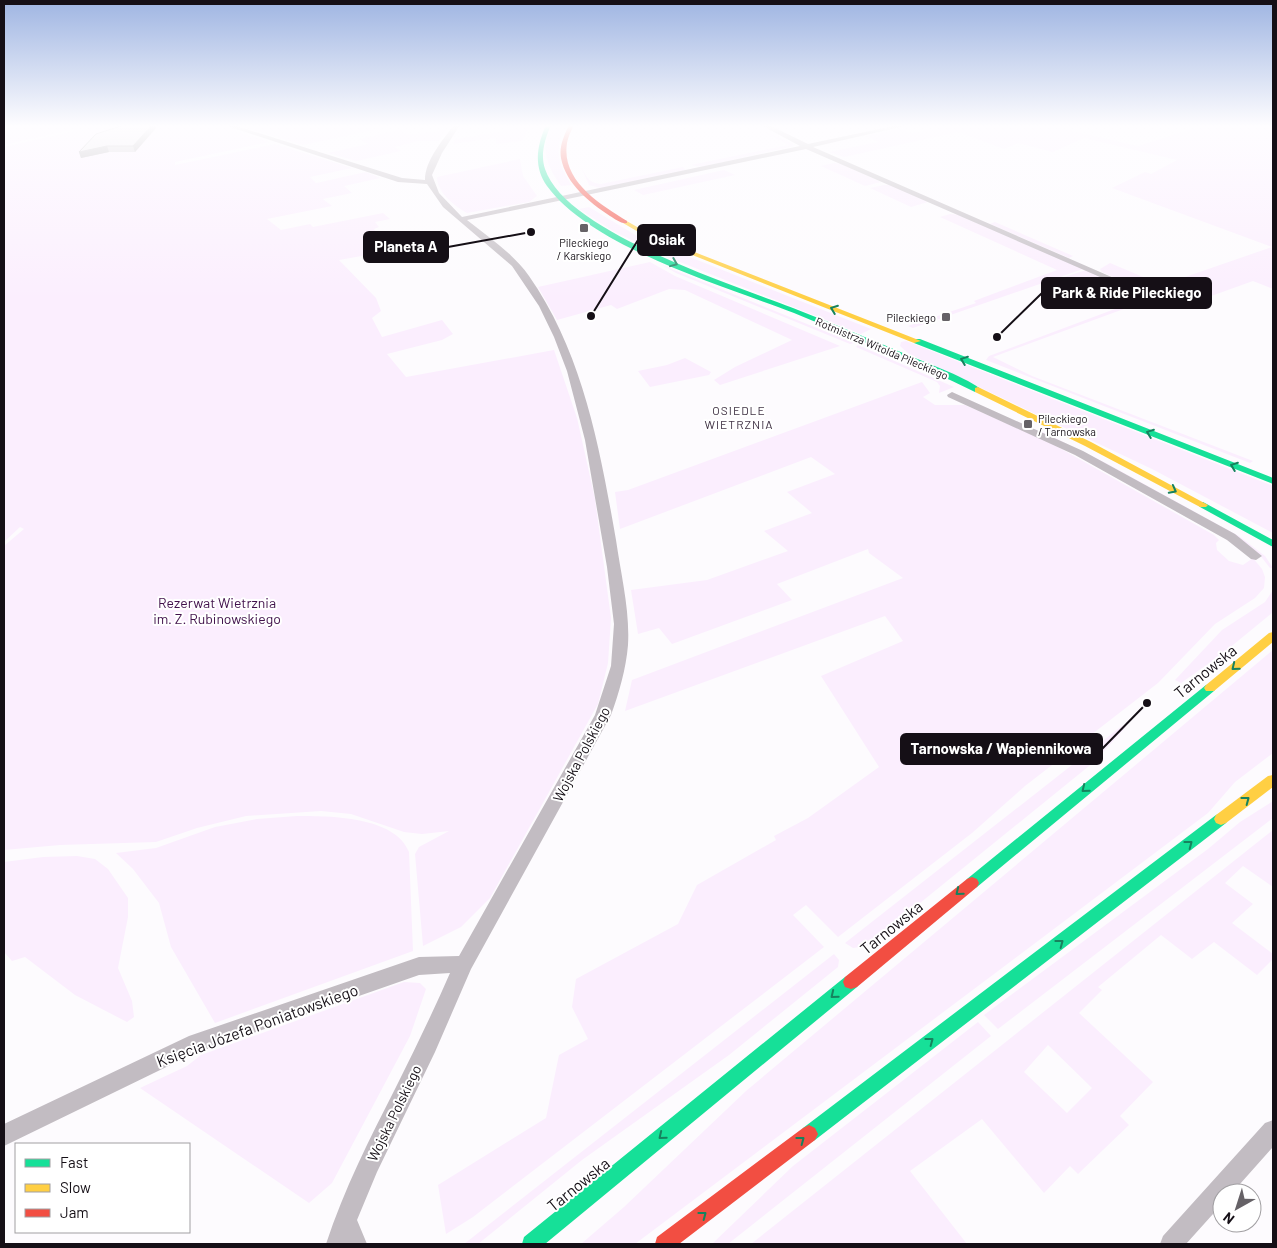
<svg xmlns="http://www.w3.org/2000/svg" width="1277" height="1248" font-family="Barlow,sans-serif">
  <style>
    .green { fill: #fbeefe; fill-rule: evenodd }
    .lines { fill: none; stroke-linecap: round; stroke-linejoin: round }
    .street { fill: #c2bcc2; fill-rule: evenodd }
    .fast { fill: #16e098; fill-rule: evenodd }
    .slow { fill: #ffcf43; fill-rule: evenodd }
    .jam { fill: #f24e42; fill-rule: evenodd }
    .wall { fill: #c8c3c8 }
    .shaded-wall { fill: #a29fa3 }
    .building { fill: #e8e3e9; stroke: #a29fa3 }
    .oneway { stroke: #16825e }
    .poi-dot { fill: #666267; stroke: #fff; stroke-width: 2 }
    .labels { text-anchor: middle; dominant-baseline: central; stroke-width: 4; stroke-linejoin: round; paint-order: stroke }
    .far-poi-label { font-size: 11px; fill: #150f16; stroke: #fff }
    .far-street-label { font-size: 11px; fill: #150f16; stroke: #fff }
    .far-neighbourhood-label { font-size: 12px; letter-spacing: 1px; fill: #423446; stroke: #fff }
    .park-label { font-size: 14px; fill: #40114b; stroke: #fff }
    .street-label { font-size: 14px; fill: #150f16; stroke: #fff }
    .near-street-label { font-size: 16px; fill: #150f16; stroke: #fff }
    .leader { fill: none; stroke: #150f16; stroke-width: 2 }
    .callout-dot { fill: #150f16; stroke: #fff; stroke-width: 2 }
    .callout { fill: #150f16; stroke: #150f16; stroke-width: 2 }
    .callout-label { font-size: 15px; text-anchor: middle; font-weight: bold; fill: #fff }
  </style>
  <rect width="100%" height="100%" fill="#fdfbfe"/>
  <path class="green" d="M 4,125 L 92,125 L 4,145 Z
    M 100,125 L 217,125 L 269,142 L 175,162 L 175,165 L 275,144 L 352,168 L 310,177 L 316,183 L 366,172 L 380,178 L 344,186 L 352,193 L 323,199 L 332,206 L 267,219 L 281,230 L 310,224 L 313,227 L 383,213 L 390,219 L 375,222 L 379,227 L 374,229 L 377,233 L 384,231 L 403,237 L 423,234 L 446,241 L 339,260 L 376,298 L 381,311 L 372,318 L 382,337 L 442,320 L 453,334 L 442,340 L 387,354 L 406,377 L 554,350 L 577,418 L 595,499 L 611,618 L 608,663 L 598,704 L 490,898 L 461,927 L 423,946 L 415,854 L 419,847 L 449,831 L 422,834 L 404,832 L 351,814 L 321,811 L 246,816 L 197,828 L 156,842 L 60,845 L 4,850 L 4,546 L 24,529 L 20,527 L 4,542 L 4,147 Z
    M 237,125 L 385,125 L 388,127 L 303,145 Z
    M 553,125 L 566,125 C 554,146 557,165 572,185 L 561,186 C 547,166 539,147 553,125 Z
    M 953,125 L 1046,125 L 1138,146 L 1205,125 L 1273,125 L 1273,289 L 1253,281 L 1186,305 L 1146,292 L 1102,272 L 1100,269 L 1110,263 L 1162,285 L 1272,247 L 1112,188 L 1145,172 L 1151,174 L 1177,160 L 1084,138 L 1053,152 L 1018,143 L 1004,149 L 958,132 L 844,157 L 829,152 L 878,142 L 866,136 L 900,129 L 913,133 Z
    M 529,127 L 522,141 L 496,144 L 496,138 L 453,144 L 455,139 Z
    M 399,130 L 409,135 L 446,130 L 439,141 L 418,141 L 395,147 L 401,151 L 356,161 L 328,153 L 368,144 L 359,139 Z
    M 762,131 L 792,143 L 794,146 L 702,167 L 691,165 L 789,145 Z
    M 520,159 L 523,176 L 537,196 L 529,202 L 467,213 C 454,206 437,192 437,177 Z
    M 834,163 L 842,164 L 881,182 L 865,186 L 821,166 Z
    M 580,165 C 586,176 588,183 601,184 L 683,167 L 686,170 L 604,189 L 589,185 Z
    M 724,170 L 735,175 L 643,195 L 634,190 Z
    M 884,185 L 891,185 L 928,202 L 911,207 L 870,188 Z
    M 589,207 L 637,236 L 871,329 L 861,334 L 665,256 L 613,231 L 579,209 Z
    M 950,214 L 959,215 L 1083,269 L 913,328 L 908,326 L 976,303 L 974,301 L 1057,270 L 940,217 Z
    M 995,222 L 1073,256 L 1069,258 L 990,224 Z
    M 650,262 L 675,276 L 840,346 L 720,385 L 714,380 L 735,367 L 792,340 L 685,290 L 669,289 L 617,309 L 611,305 L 557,320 L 538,287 Z
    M 662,265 L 674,270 L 854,343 L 850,344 L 676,273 Z
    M 1086,270 L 1142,294 L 1117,303 C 1108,284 1077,278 1055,280 Z
    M 1068,289 L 1081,289 L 1094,294 L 1096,299 L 1088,303 L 1041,299 Z
    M 1147,297 L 1175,309 L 1151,299 L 993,357 L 1032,376 L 1253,461 L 1250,463 L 986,360 L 989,356 Z
    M 906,341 L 1273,486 L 1273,533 L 1152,469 L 909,354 L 900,346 L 901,342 Z
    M 858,345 L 954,387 L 939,393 L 940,386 L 937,382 L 856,347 Z
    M 685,358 L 711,372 L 709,375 L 650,387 L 638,371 L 667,365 Z
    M 922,382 L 930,393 L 923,397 L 935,405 L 965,405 L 1049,442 L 1214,535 L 1219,540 L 1216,543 L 1217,550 L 1229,561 L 1243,565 L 1253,558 L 1262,569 L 1265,577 L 1264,588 L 1255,598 L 1215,624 L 1158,683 L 1025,786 L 972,833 L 838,937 L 806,905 L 793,915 L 824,947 L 473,1217 L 446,1234 L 438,1185 L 546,1118 L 559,1055 L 588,1039 L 572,1007 L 576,979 L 678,924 L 697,885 L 776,840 L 774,836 L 808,818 L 879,767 L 821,676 L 903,641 L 885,616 L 625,711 L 632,680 L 903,578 L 869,553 L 868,549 L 777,584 L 792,600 L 672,644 L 659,628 L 638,634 L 631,590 L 707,580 L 788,551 L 764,531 L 812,513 L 787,492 L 835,474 L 811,457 L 620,529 L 615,492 L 628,490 Z
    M 1041,431 L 1108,464 L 1239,536 L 1265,556 L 1273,568 L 1270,568 L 1259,554 L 1038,432 Z
    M 1273,590 L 1272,613 L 1222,654 L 1181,683 L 1175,680 L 1222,630 L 1265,602 Z
    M 1273,650 L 1273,753 L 1235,782 L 1208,813 L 635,1244 L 581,1244 L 624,1207 L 746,1091 Z
    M 1123,725 L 1126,727 L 1094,762 L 867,946 L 853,948 L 845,943 Z
    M 1273,801 L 1273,818 L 998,1029 L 984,1015 L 1208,849 L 1240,822 Z
    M 297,816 C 329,816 395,816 409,852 L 413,951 L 215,1023 L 171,947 L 159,903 L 133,869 L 116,853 L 156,848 L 215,827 L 257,819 Z
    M 1273,830 L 1273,887 L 1243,866 L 1225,883 L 1253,904 L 1232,923 L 1273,954 L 1273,959 L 1257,975 L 1214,942 L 1192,959 L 1161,935 L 1098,987 L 1102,990 L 1079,1013 L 1153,1082 L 1120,1116 L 1129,1125 L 1078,1174 L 1070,1166 L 1044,1193 L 982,1119 L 910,1171 L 967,1244 L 751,1244 ZM 1048,1045 L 1092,1088 L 1067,1113 L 1024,1072 Z
    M 77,856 L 95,859 L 108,869 L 128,898 L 128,917 L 118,968 L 132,1001 L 134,1017 L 127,1022 L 75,995 L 25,957 L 12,961 L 4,952 L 4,862 L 43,857 Z
    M 834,954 L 839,960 L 838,967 L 729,1055 L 582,1160 L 478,1244 L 464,1244 Z
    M 404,982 L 420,983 L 426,989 L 410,1036 L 332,1183 L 309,1203 L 140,1088 L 187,1066 L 201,1055 Z
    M 978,1022 L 991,1036 L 728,1244 L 713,1243 L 793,1166 Z"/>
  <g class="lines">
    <path class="street" d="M 224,125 L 233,125 L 402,178 L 425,180 C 425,160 443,140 454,125 L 460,125 L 442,153 L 432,175 L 439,193 L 462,217 L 800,146 L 761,125 L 769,125 L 808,144 L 898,125 L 909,125 L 813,147 L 1169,302 L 1162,304 L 806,149 L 467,220 C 488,237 513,253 529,276 C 583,353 600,449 616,540 C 621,575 630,610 628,645 C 626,669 619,693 611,715 L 471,969 L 435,1052 L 377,1172 L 357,1220 L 367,1244 L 326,1244 C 344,1189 370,1138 396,1087 C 415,1049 433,1012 450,973 L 419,975 L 193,1054 L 4,1146 L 4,1124 L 189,1036 L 419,957 L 459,956 L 595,715 L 611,666 L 614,624 L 607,567 L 585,440 L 567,371 L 554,337 L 539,306 L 512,266 L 443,207 L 427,184 L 398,182 Z
      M 952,392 L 1083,451 L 1235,534 L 1262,556 L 1256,560 L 1251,559 L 1227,540 L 1075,455 L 948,397 L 947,395 Z
      M 1273,1120 L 1273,1147 L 1232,1193 L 1222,1193 L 1222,1204 L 1186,1244 L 1160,1244 L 1163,1236 L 1265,1123 Z"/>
    <path class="fast" d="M 546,125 L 551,125 C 545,139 540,154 545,169 C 566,233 738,286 798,310 C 836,325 873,340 910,356 C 927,363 970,379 982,390 L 981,392 L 975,392 C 916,363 855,338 794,313 C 724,286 591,247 547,186 C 533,166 537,146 546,125 Z
      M 914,339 L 920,339 L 1273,478 L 1273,484 L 914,343 Z
      M 1203,502 L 1273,540 L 1273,547 L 1200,507 L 1198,505 Z
      M 1210,684 L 1214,685 L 1216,688 L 1214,691 L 977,887 L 972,889 L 967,887 L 965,883 L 967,879 L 1206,685 Z
      M 1221,813 L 1226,815 L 1228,819 L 1226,823 L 815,1140 L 809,1143 L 803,1140 L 800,1134 L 803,1128 L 1216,815 Z
      M 851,975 L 857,977 L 859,982 L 857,987 L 545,1244 L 522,1244 L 524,1237 L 845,977 Z"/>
    <path class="slow" d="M 625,220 L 651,235 L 921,341 L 914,343 L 647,237 L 623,223 L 623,221 Z
      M 978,387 L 1091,442 L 1208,505 L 1206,507 L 1200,507 L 1085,446 L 975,392 L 975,388 Z
      M 1273,632 L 1273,642 L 1214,691 L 1206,691 L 1204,688 L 1206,685 L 1269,633 Z
      M 1273,775 L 1273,787 L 1226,823 L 1221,825 L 1216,823 L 1214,819 L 1216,815 L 1268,776 Z"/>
    <path class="jam" d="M 569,125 L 574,125 C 571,131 568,137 567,143 C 561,181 600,204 627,221 L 627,223 C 621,224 615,219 610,216 C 589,202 566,184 561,158 C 559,146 564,136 569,125 Z
      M 972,877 L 977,879 L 979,883 L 977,887 L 857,987 L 851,989 L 845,987 L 843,982 L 845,977 L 967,879 Z
      M 809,1125 L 815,1128 L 818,1134 L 815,1140 L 679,1244 L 655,1244 L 657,1237 L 803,1128 Z"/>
  </g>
  <path class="wall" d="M 156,128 L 135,152 L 109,152 L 81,158 L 79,152 Z"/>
  <path class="shaded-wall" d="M 152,125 L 156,125 L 156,128 L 135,152 L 133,146 Z
    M 107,146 L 109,152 L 81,158 L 79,152 Z"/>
  <path class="building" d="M 124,125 L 152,125 L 133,146 L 107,146 L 79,152 L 96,134 Z"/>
  <defs><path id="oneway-chevron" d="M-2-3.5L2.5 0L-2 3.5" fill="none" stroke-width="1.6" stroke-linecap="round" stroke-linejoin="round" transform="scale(1.25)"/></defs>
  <g class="oneway">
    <use href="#oneway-chevron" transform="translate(674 263) rotate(22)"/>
    <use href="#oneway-chevron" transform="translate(834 309) rotate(-159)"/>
    <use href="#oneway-chevron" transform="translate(964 360) rotate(-159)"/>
    <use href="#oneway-chevron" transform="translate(1150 433) rotate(-159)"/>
    <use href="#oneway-chevron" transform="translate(1234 466) rotate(-159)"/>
    <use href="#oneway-chevron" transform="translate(1173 490) rotate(28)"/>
    <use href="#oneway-chevron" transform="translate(1235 667) rotate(141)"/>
    <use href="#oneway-chevron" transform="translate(1085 789) rotate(141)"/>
    <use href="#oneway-chevron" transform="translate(1246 800) rotate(-37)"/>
    <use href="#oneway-chevron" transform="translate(1189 844) rotate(-37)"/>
    <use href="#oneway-chevron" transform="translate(959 892) rotate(141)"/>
    <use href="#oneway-chevron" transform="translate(1060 943) rotate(-37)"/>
    <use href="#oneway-chevron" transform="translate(834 995) rotate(141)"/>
    <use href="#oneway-chevron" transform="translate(930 1041) rotate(-37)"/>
    <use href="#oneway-chevron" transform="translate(662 1136) rotate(141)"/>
    <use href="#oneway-chevron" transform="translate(801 1140) rotate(-37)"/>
    <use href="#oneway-chevron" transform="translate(703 1215) rotate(-37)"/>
  </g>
  <linearGradient id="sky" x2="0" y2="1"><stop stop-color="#9fb5e2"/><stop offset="0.42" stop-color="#fefdff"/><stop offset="1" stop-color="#fefdff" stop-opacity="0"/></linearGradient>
  <rect width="1277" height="300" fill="url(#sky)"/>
  <g class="poi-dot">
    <rect x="579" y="223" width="10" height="10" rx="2.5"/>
    <rect x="941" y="312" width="10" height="10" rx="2.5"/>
    <rect x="1023" y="419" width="10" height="10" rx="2.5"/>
  </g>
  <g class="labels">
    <g class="far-poi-label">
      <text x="584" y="242">Pileckiego<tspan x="584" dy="13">/ Karskiego</tspan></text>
      <text x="936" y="317" text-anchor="end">Pileckiego</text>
      <text x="1038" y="418" text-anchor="start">Pileckiego<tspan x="1038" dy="13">/ Tarnowska</tspan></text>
    </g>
    <g class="far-street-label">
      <text transform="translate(882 348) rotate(23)">Rotmistrza Witolda Pileckiego</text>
    </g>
    <g class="far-neighbourhood-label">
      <text x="739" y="410">OSIEDLE<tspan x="739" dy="14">WIETRZNIA</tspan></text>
    </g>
    <g class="park-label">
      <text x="217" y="602">Rezerwat Wietrznia<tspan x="217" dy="16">im. Z. Rubinowskiego</tspan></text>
    </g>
    <g class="street-label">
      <text transform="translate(581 754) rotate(-62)">Wojska Polskiego</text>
      <text transform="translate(394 1113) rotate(-64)">Wojska Polskiego</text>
    </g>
    <g class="near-street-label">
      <text transform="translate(1205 671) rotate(-39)">Tarnowska</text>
      <text transform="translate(891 927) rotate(-39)">Tarnowska</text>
      <text transform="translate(257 1025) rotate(-20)">Księcia Józefa Poniatowskiego</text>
      <text transform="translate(578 1184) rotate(-39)">Tarnowska</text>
    </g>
  </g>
  <path class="leader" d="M591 316L638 240M531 232L448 247M997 337L1042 293M1147 703L1102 749"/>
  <g class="callout-dot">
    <circle cx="591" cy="316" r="5"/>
    <circle cx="531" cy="232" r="5"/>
    <circle cx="997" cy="337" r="5"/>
    <circle cx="1147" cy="703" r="5"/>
  </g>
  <g class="callout">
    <rect x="638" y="225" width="57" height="30" rx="5"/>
    <rect x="364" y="232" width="84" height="30" rx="5"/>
    <rect x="1042" y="278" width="169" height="30" rx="5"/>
    <rect x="901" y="734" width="201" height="30" rx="5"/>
  </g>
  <g class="callout-label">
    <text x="667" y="245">Osiak</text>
    <text x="406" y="252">Planeta A</text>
    <text x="1127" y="298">Park &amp; Ride Pileckiego</text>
    <text x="1001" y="754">Tarnowska / Wapiennikowa</text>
  </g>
  <rect width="1277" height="1248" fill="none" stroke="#150f16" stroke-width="10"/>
  <rect x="15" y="1143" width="175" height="90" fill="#ffffff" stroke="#a19fa2"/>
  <rect x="25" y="1159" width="25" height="8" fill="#16e098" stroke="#a19fa2"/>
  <text x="60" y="1168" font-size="15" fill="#150f16">Fast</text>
  <rect x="25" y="1184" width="25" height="8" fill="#ffcf43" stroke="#a19fa2"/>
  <text x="60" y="1193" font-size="15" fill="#150f16">Slow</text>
  <rect x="25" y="1209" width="25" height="8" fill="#f24e42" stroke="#a19fa2"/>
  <text x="60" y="1218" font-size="15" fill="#150f16">Jam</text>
  <g transform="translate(1237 1208) rotate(219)"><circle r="24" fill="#ffffff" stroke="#a19fa2"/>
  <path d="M0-4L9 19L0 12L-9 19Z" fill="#666267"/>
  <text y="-8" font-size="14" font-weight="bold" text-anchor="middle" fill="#150f16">N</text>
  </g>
</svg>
